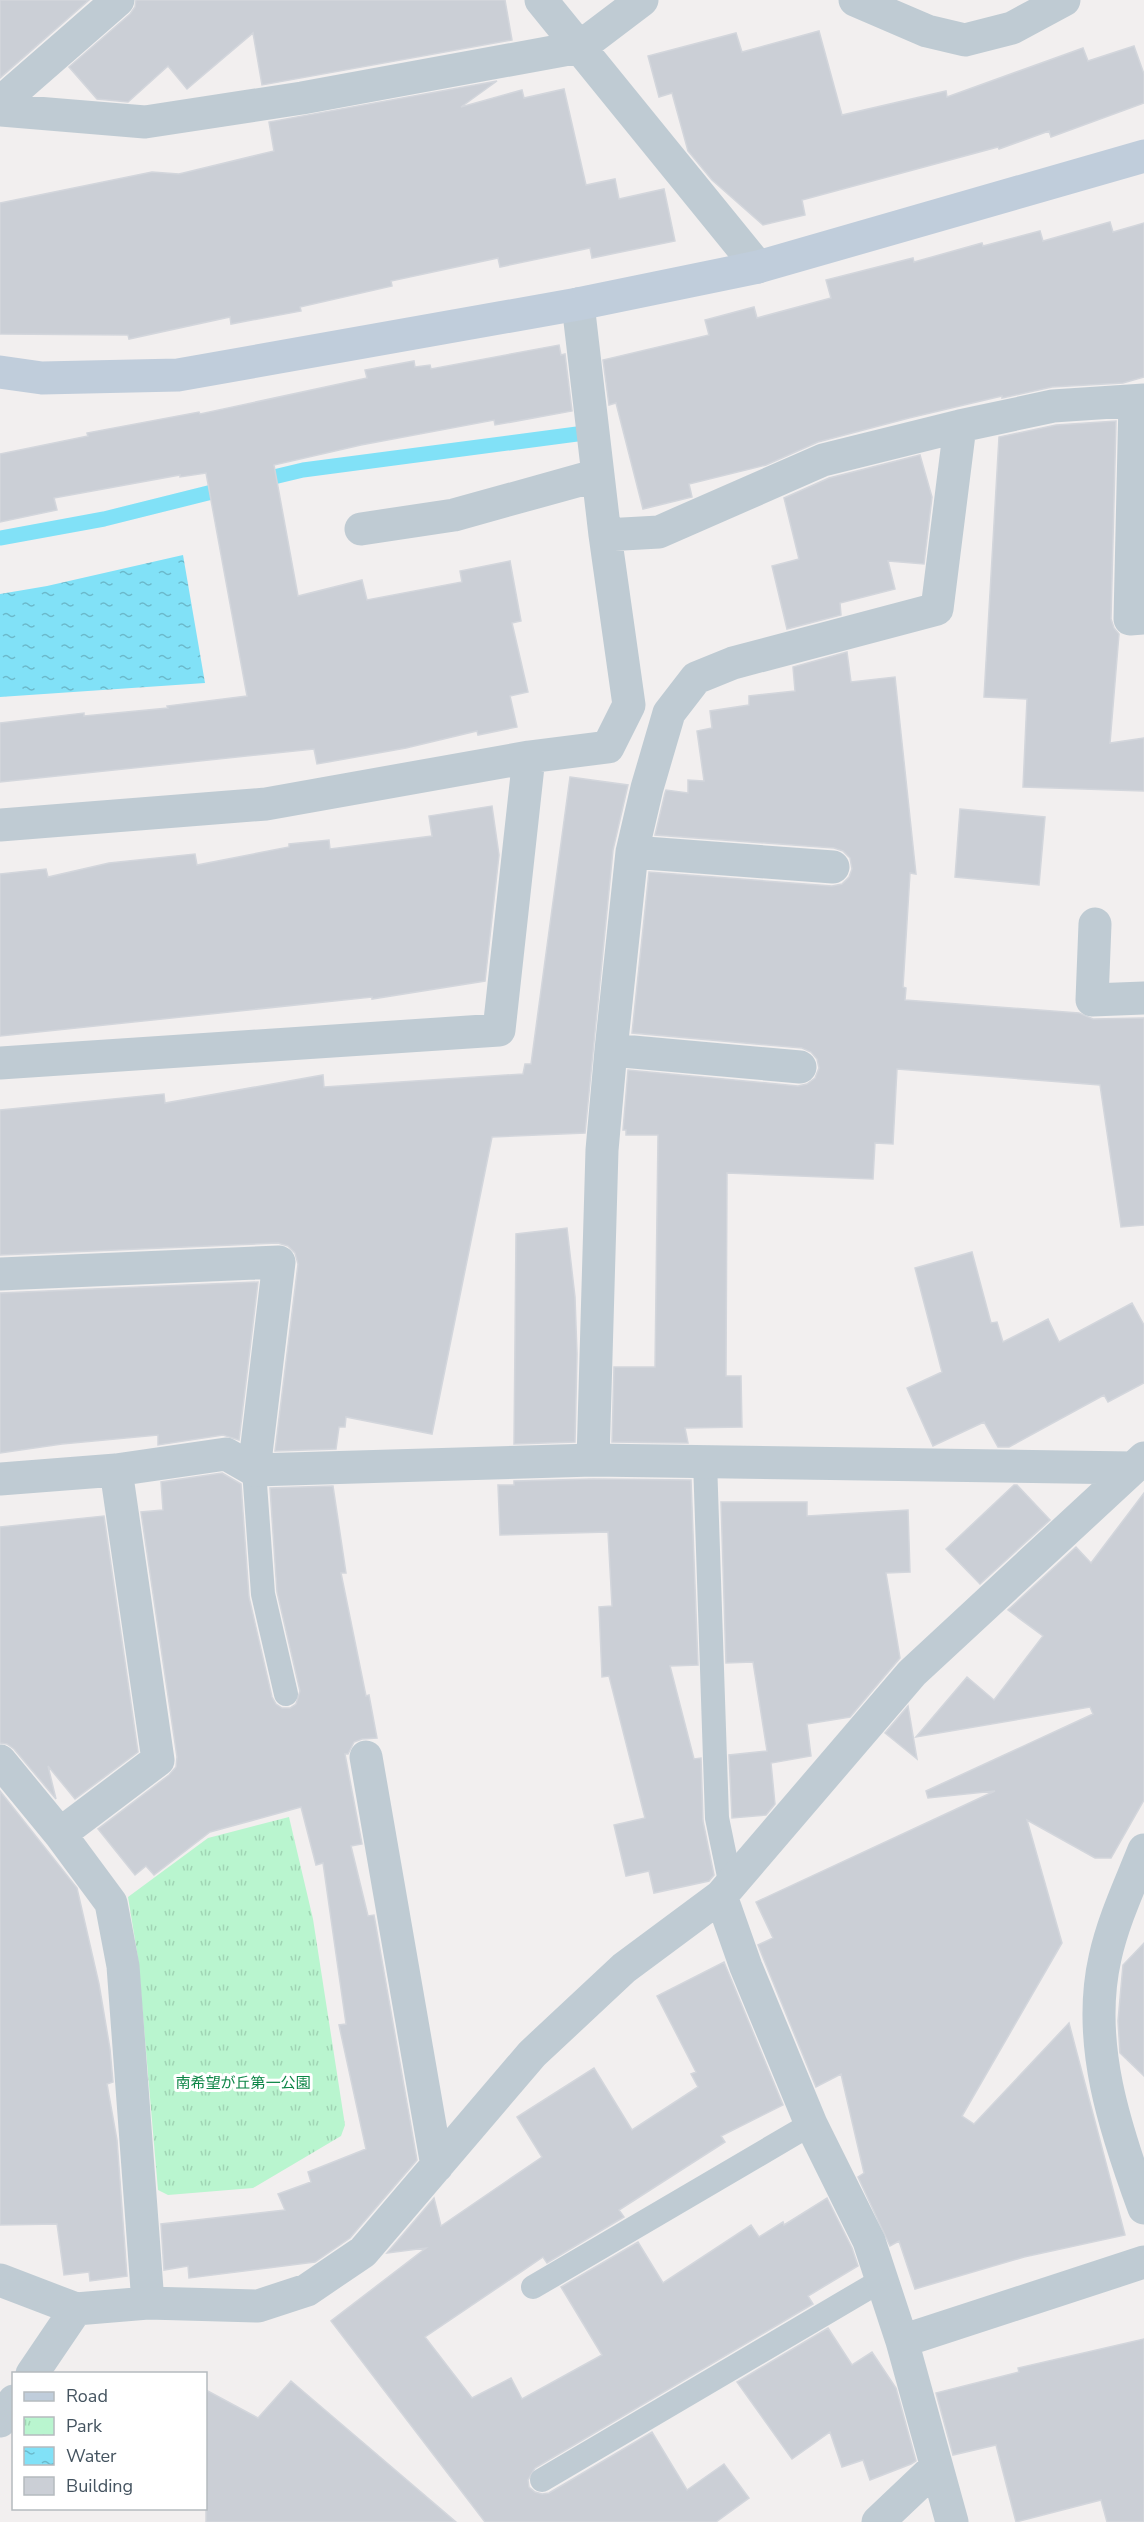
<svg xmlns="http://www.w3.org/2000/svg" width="1144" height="2522" font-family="'Nunito Sans','Noto Sans JP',sans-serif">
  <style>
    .park { fill: url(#park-tufts) }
    .water { fill: url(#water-ripples) }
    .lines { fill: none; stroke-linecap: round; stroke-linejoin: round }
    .stream { stroke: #81e1f7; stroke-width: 15 }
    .building { fill: #cbcfd6; stroke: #d3d6dc; stroke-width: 1.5 }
    .lane { stroke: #bfcbd3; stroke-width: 24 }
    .street { stroke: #bfcbd3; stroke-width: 33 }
    .secondary { stroke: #c0cddb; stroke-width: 33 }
    .labels { text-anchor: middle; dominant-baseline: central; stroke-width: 6; stroke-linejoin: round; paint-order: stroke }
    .park-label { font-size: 15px; fill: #0c8546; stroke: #fff }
  </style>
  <defs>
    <pattern id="park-tufts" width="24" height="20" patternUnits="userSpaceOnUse" patternTransform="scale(1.5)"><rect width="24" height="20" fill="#b9f5cf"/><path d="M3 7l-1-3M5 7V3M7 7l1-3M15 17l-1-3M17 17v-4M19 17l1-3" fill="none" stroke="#a0d4b4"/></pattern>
    <pattern id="water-ripples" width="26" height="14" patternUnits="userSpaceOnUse" patternTransform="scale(1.5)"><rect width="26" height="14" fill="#81e1f7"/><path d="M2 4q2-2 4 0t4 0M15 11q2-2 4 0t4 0" fill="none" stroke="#6bb9cb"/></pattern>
  </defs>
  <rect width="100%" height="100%" fill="#f2efef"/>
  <path class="park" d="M 289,1817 L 313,1919 L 345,2125 L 341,2136 L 253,2188 L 168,2195 L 158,2190 L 138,1958 L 128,1897 L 208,1838 Z"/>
  <path class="water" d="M 183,555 L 205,683 L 0,697 L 0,594 L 47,586 Z"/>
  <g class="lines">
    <path class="stream" d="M 257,481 L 303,470 L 577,434
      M 0,538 L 104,519 L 228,488"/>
  </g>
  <path class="building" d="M 0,0 L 89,0 L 0,78 Z
    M 136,0 L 505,0 L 512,40 L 262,85 L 253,33 L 187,89 L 168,66 L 128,102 L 97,99 L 69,67 L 130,14 L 135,7 Z
    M 819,31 L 842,115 L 946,91 L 947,97 L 1083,48 L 1088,61 L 1134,46 L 1144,74 L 1144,103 L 1051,137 L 1049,131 L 999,149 L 998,147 L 802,200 L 805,215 L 763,225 L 712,180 L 688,151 L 672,93 L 659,97 L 648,56 L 736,33 L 742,52 Z
    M 497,81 L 461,107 L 522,90 L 524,98 L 564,89 L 586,185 L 615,179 L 619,199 L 664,189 L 675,241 L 592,258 L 590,248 L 500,267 L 498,258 L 391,281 L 392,286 L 300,307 L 301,311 L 231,324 L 230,317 L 129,339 L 128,335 L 0,334 L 0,203 L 152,172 L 179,174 L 274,151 L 269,122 Z
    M 1110,222 L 1113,232 L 1144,223 L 1144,377 L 1123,383 L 1052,387 L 1002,398 L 1002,396 L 909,418 L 818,442 L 766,465 L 689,484 L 692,497 L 643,509 L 616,403 L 609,405 L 603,360 L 709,335 L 705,320 L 754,307 L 757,318 L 831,298 L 826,280 L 913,258 L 914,262 L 982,243 L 983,246 L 1040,231 L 1043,241 Z
    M 559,345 L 561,355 L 565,354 L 572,411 L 495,425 L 494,420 L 361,445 L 274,465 L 298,596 L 362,580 L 367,600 L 462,582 L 460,571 L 510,561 L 521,621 L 512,623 L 528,692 L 510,696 L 517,727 L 478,735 L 477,731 L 406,748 L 317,764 L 314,749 L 0,782 L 0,723 L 84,713 L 84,716 L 168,708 L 167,706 L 247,696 L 206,473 L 180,477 L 180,475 L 54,498 L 57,510 L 0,522 L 0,454 L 88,436 L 87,433 L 199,412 L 200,414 L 367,378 L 365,370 L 414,361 L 415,367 L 430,365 L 431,369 Z
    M 1116,421 L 1111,619 L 1114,628 L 1119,634 L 1110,743 L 1144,738 L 1144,791 L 1023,787 L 1027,699 L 984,697 L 999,437 L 1056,425 Z
    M 920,455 L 932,497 L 924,564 L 888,561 L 895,589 L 840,603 L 841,615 L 787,629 L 772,566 L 799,559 L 784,498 L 829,478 Z
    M 847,652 L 851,682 L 895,677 L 916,874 L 910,873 L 903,987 L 906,988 L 905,1000 L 1079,1013 L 1093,1019 L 1144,1018 L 1144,1225 L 1121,1227 L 1100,1085 L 897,1069 L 893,1144 L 875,1143 L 873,1179 L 727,1173 L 726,1376 L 741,1376 L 742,1427 L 685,1428 L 688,1443 L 612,1442 L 614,1367 L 655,1367 L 658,1135 L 626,1135 L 626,1130 L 623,1130 L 628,1070 L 798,1086 L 807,1084 L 815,1078 L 819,1068 L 817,1059 L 811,1052 L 802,1048 L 632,1033 L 649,872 L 832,886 L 842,884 L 849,877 L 852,869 L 850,858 L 843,851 L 834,848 L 655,835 L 665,793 L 666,790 L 688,793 L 688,780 L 704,781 L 697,731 L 712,728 L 710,711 L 749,705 L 749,696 L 795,691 L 793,667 Z
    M 570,777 L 628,785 L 613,850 L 585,1133 L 492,1137 L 432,1434 L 346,1417 L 345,1427 L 339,1427 L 336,1449 L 275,1451 L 298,1264 L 295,1253 L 288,1246 L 278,1243 L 0,1255 L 0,1110 L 164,1094 L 165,1103 L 323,1075 L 324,1087 L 523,1074 L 525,1064 L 531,1064 Z
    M 492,806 L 499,855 L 485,981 L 372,999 L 372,997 L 0,1036 L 0,874 L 46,869 L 48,877 L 109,863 L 195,854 L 197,865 L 289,847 L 289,844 L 329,840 L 330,849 L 432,836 L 429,816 Z
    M 960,809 L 1045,817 L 1039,885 L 955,877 Z
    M 567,1228 L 575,1297 L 577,1354 L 575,1442 L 514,1444 L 516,1234 Z
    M 972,1252 L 991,1323 L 997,1322 L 1003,1342 L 1048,1319 L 1059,1342 L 1132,1303 L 1144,1325 L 1144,1383 L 1108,1402 L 1104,1395 L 1009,1447 L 998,1447 L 984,1422 L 933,1446 L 907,1388 L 942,1372 L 915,1268 Z
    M 258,1282 L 239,1440 L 223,1435 L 158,1445 L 158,1435 L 62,1444 L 0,1453 L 0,1293 Z
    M 222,1473 L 241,1484 L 249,1597 L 272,1697 L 276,1704 L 282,1708 L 290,1708 L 296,1704 L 300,1691 L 277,1592 L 270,1488 L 333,1486 L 346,1573 L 341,1573 L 366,1696 L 369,1695 L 377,1738 L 362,1739 L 354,1742 L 348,1754 L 345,1754 L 362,1844 L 351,1846 L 368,1916 L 374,1915 L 417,2160 L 350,2238 L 315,2262 L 189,2278 L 188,2266 L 164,2270 L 161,2224 L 285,2210 L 278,2194 L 311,2182 L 308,2172 L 366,2149 L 339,2025 L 346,2024 L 323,1863 L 316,1865 L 301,1807 L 210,1832 L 154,1875 L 146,1866 L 135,1875 L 98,1829 L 169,1775 L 176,1767 L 177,1757 L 141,1512 L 163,1510 L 161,1482 Z
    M 593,1479 L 691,1480 L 698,1665 L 670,1666 L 694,1759 L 701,1758 L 703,1821 L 714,1875 L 709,1881 L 654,1893 L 649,1871 L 626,1876 L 614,1825 L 645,1818 L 609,1676 L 602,1677 L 599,1607 L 612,1606 L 608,1532 L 500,1535 L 498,1485 L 514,1485 L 514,1481 Z
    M 1014,1485 L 1017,1485 L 1050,1520 L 980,1584 L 946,1549 Z
    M 1144,1493 L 1144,1800 L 1111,1858 L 1095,1858 L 1027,1820 L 1062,1943 L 962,2116 L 974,2124 L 1069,2023 L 1125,2235 L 1024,2257 L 915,2289 L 899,2241 L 890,2246 L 858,2177 L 864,2173 L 841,2074 L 816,2087 L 764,1960 L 758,1945 L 773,1938 L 756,1902 L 995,1791 L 928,1798 L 926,1791 L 1093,1714 L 1090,1707 L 916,1737 L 967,1677 L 994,1700 L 1043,1636 L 1008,1610 L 1076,1547 L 1091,1563 Z
    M 721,1502 L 807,1502 L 807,1516 L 908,1510 L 910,1572 L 886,1573 L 900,1658 L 850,1717 L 807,1724 L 811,1756 L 771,1763 L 775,1804 L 766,1815 L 732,1818 L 729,1755 L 767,1751 L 753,1662 L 726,1663 Z
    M 104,1516 L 138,1752 L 75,1799 L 48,1766 L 56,1799 L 14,1749 L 7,1744 L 0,1743 L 0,1527 Z
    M 908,1706 L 917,1759 L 885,1733 Z
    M 0,1791 L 77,1888 L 99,1984 L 110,2049 L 113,2082 L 107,2084 L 117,2140 L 127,2276 L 90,2281 L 89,2272 L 64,2275 L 57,2224 L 0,2225 Z
    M 1144,1943 L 1144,2076 L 1120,2053 L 1118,2021 L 1123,1965 Z
    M 724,1962 L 783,2105 L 721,2136 L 725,2142 L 619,2210 L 624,2217 L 547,2263 L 543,2257 L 425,2337 L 472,2398 L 511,2378 L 522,2399 L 602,2355 L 561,2287 L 638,2242 L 663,2283 L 751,2225 L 759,2237 L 783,2222 L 784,2225 L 827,2198 L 852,2248 L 858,2266 L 808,2296 L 813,2304 L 535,2468 L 528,2480 L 529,2487 L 535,2492 L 542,2494 L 549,2493 L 652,2432 L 687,2490 L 724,2464 L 749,2498 L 716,2522 L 485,2522 L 331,2321 L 426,2248 L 387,2253 L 434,2198 L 441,2226 L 542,2157 L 517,2117 L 594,2068 L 632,2130 L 698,2087 L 691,2074 L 696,2072 L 657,1996 Z
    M 828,2328 L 852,2365 L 872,2352 L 896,2388 L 916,2461 L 911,2464 L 870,2480 L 863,2460 L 842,2467 L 830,2432 L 792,2459 L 737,2382 Z
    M 1144,2339 L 1144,2522 L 1107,2522 L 1101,2500 L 1016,2522 L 996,2445 L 953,2455 L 936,2393 L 1019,2372 L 1018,2368 Z
    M 291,2381 L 456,2522 L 206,2522 L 206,2390 L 258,2418 Z"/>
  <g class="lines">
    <path class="lane" d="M 705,1461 L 717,1818 L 731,1886
      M 254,1470 L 263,1594 L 286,1694
      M 533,2287 L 811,2124
      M 542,2480 L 882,2280"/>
    <path class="street" d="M 541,0 L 758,267
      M 855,0 L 927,31 L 965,40 L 1012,28 L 1064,0
      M 0,103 L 118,0
      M 0,110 L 145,122 L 302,98 L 580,47 L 642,0
      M 1135,401 L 1130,619 L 1144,618
      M 361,529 L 454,515 L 598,475
      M 605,535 L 659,532 L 823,460 L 960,426 L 1053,406 L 1144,400
      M 0,825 L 266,804 L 529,757 L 608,747 L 629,705 L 605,535 L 578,304
      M 632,852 L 833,867
      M 1095,924 L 1092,1000 L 1144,998
      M 611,1050 L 800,1067
      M 0,1063 L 499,1030 L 529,757
      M 0,1274 L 279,1262 L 254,1470
      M 593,1460 L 602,1150 L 611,1050 L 632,852 L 647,788 L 669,713 L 696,678 L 733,663 L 937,609 L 960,426
      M 0,1479 L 116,1470 L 226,1454 L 254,1470 L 593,1460 L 1132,1468
      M 366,1757 L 437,2166
      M 0,1761 L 60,1834 L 111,1903 L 123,1966 L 148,2303
      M 60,1834 L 158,1760 L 116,1470
      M 1144,1850 C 1130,1885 1113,1921 1105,1958 C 1086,2042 1115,2129 1144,2208
      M 721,1896 L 746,1967 L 811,2124 L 869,2241 L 902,2341 L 952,2522
      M 0,2280 L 76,2309 L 148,2303 L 258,2306 L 307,2290 L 363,2252 L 532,2054 L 624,1968 L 721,1896 L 912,1673 L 1144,1458
      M 902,2341 L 1144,2262
      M 32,2374 L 76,2309
      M 0,2421 L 14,2401
      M 878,2522 L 936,2467"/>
    <path class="secondary" d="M 0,372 L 42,378 L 178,375 L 578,304 L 758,267 L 1144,156"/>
  </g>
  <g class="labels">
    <g class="park-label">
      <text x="243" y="2083">南希望が丘第一公園</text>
    </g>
  </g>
  <rect x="12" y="2372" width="195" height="138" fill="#ffffff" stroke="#b5bbbf" stroke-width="1.5"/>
  <rect x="24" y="2392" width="30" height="9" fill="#c0cddb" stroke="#b5bbbf" stroke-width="1.5"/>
  <text x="66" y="2402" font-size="18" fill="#455460">Road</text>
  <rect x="24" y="2417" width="30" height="18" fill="url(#park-tufts)" stroke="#b5bbbf" stroke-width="1.5"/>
  <text x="66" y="2432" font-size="18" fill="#455460">Park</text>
  <rect x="24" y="2447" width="30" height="18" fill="url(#water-ripples)" stroke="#b5bbbf" stroke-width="1.5"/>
  <text x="66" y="2462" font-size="18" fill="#455460">Water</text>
  <rect x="24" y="2477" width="30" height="18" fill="#cbcfd6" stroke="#b5bbbf" stroke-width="1.5"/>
  <text x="66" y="2492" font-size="18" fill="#455460">Building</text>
</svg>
